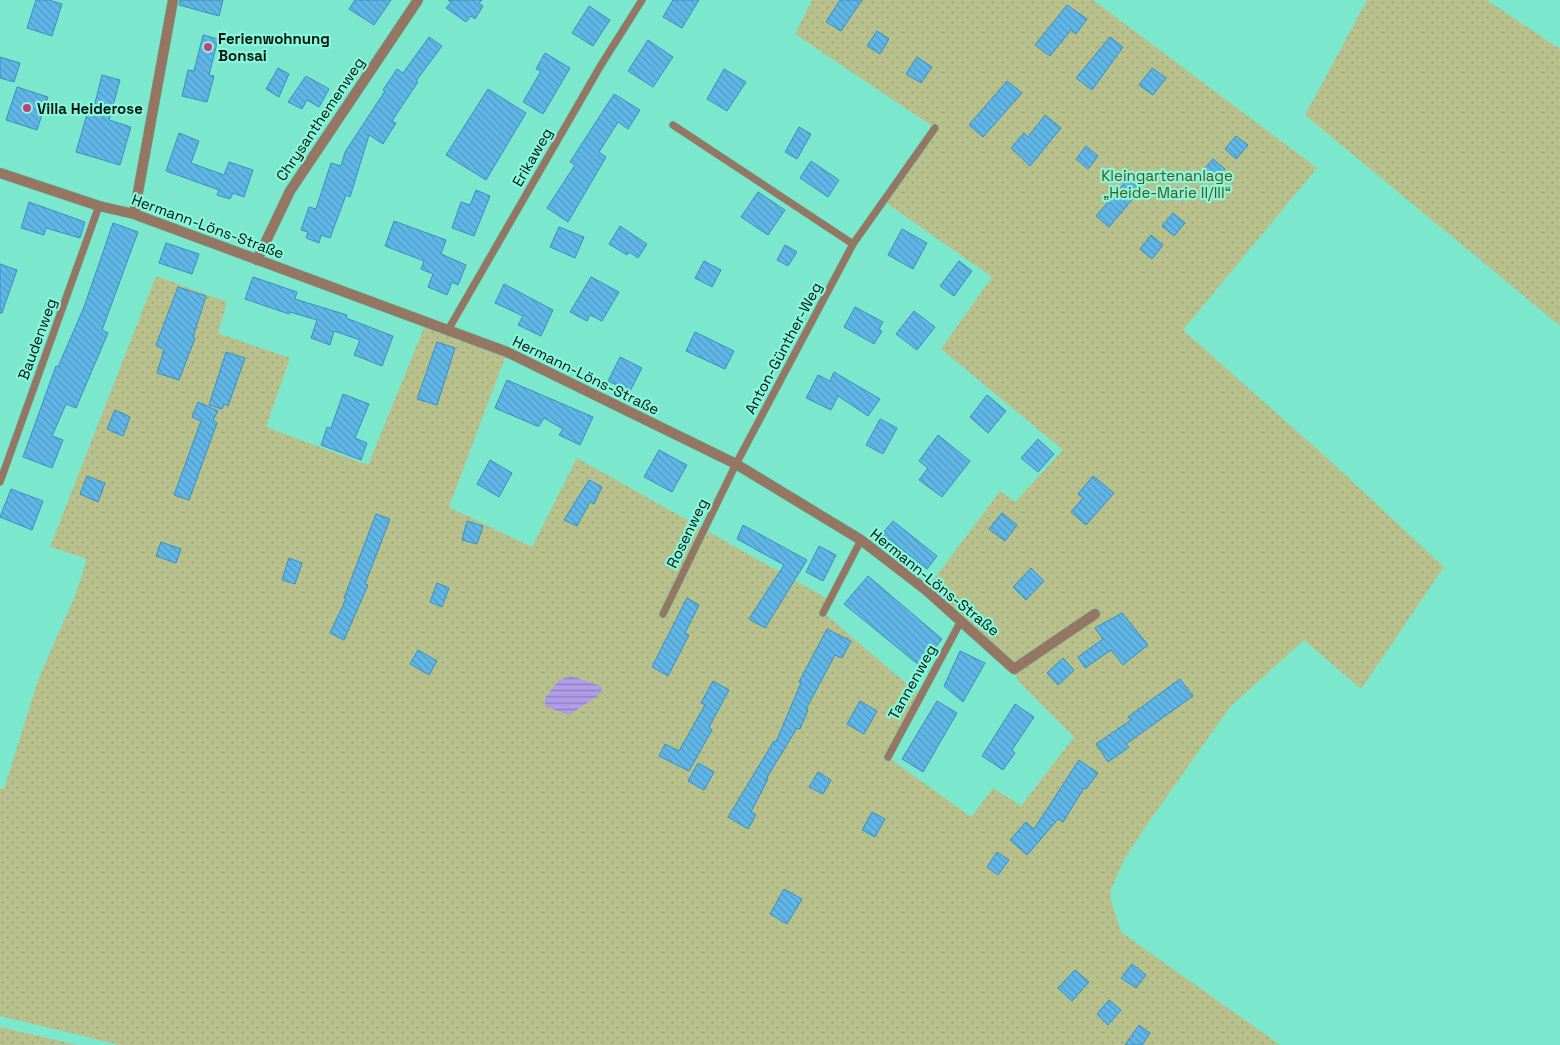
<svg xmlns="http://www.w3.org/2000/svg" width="1560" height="1045" font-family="'Space Grotesk',sans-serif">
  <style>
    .grass { fill: url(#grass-dots) }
    .water { fill: url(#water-rules) }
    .building { fill: url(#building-back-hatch); stroke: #3890bf }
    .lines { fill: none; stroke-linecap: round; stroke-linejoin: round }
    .service-casing { stroke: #65c3ac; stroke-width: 8 }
    .minor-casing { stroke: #65c3ac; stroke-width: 11 }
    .service { stroke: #957662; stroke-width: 7 }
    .minor { stroke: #957662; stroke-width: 10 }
    .poi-dot { fill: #c43d7c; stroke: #89f6db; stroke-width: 2 }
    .labels { text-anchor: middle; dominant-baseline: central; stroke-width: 4.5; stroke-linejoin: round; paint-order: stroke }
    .poi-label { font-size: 15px; font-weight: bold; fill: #011812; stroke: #89f6db; text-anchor: start }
    .street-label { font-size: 15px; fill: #011812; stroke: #89f6db }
    .park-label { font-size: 15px; fill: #4e5518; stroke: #89f6db }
  </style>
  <defs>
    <pattern id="grass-dots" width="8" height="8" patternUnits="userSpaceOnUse" patternTransform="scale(1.25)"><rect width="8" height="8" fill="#b8c18c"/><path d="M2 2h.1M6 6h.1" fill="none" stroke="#9ca578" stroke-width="1.8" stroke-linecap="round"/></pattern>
    <pattern id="water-rules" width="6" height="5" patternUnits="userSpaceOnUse" patternTransform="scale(1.25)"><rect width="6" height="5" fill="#b09ce7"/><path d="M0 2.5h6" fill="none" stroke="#8d7eba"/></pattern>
    <pattern id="building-back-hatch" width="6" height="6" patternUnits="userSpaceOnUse" patternTransform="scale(1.25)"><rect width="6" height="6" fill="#60b6e6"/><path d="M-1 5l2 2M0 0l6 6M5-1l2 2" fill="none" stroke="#529cc4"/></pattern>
  </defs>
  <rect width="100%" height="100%" fill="#7be8ce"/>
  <path class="grass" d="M 812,0 L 1093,0 L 1317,168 L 1183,330 L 1326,457 L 1444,567 L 1361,689 L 1304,640 L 1230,707 L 1144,829 L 1125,858 L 1111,889 L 1111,900 L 1121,932 L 1280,1045 L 120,1045 L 0,1016 L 0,788 L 4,789 L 38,680 L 75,596 L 87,559 L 50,547 L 156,276 L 227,302 L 218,333 L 290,358 L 266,427 L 368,465 L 427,321 L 507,352 L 449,507 L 532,547 L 577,458 L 830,600 L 824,613 L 921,696 L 888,757 L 971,817 L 993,788 L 1021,806 L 1074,737 L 1018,681 L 1014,669 L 926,590 L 1000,491 L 1015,502 L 1063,450 L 941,349 L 992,277 L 882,200 L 935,128 L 795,34 Z
    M 1367,0 L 1487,0 L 1560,49 L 1560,326 L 1305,115 Z
    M 0,1027 L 77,1045 L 0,1045 Z"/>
  <path class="water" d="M 571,676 L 601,686 L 602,689 L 599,695 L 569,715 L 545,706 L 545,698 L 559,680 Z"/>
  <path class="building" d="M 36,0 L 49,0 L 62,4 L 52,36 L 27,28 Z
    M 180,0 L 223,0 L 219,16 L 179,5 Z
    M 355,0 L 391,0 L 374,25 L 349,9 Z
    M 448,0 L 482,0 L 479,3 L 483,6 L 475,19 L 471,16 L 466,22 L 446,8 L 451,2 Z
    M 673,0 L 699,0 L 682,28 L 663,17 Z
    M 840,0 L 862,0 L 841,31 L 826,22 Z
    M 1067,5 L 1087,19 L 1076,34 L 1071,30 L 1050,56 L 1035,45 Z
    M 589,6 L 610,20 L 593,46 L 572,33 Z
    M 877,31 L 889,39 L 880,54 L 867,46 Z
    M 203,35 L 218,39 L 209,75 L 214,76 L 207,102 L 182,96 L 188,70 L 194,71 Z
    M 429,37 L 442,46 L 416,81 L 418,82 L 392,121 L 396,123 L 383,144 L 369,135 L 350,197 L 346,195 L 330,238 L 321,235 L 319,243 L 306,238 L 308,232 L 301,230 L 309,207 L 316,209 L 331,163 L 341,166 L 345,152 L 385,91 L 383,90 L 397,69 L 403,73 Z
    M 1110,37 L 1123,47 L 1092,90 L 1076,78 Z
    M 648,40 L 673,57 L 653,87 L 628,71 Z
    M 545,53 L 570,68 L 543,114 L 523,102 L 541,71 L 536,69 Z
    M 0,57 L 20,63 L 14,82 L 0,78 Z
    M 917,57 L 932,67 L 921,83 L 906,74 Z
    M 278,68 L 289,74 L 279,97 L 266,89 Z
    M 1152,68 L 1166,78 L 1153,95 L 1139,85 Z
    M 724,69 L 746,82 L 727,111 L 707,99 Z
    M 102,75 L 120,80 L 109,120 L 131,127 L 120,165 L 76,152 L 87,114 L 92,115 Z
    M 306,76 L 329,89 L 319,107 L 307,100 L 302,109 L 288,102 Z
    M 1007,81 L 1022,93 L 983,137 L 969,125 Z
    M 17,87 L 48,97 L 37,130 L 6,120 Z
    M 488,89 L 526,113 L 486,180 L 446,155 Z
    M 614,94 L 640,110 L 628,129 L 618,122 L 599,152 L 606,157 L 568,222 L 547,208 L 575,165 L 570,162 Z
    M 1045,115 L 1061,128 L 1030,166 L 1011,148 L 1024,133 L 1028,137 Z
    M 799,127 L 811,134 L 797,159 L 785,152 Z
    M 179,133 L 199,141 L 191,163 L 224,175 L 229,162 L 253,170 L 244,197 L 233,193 L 230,199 L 217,195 L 219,190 L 166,171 Z
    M 1236,136 L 1248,145 L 1236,159 L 1225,149 Z
    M 1086,146 L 1098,156 L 1088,169 L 1076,159 Z
    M 1213,159 L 1225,169 L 1214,182 L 1202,172 Z
    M 811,161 L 839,180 L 828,197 L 800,178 Z
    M 1128,179 L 1140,190 L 1109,227 L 1096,216 Z
    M 476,190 L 490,196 L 474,236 L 452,228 L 461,202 L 470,205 Z
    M 758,192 L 785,210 L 768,235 L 741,217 Z
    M 29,202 L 85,222 L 80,238 L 46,228 L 44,235 L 21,228 Z
    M 1173,213 L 1185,223 L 1174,236 L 1162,226 Z
    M 394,221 L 446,240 L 441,254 L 466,265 L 458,285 L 452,282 L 447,295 L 428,287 L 433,274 L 421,269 L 424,261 L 385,246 Z
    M 113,223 L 138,232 L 102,330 L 108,333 L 76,408 L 66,404 L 52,436 L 63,440 L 52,468 L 23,457 L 56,366 L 58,367 L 84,307 Z
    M 620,226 L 647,244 L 638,258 L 629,252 L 627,255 L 609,244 Z
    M 559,227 L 584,237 L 575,258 L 550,247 Z
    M 902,229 L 927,243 L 913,269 L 888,255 Z
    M 1151,235 L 1163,245 L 1152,259 L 1140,249 Z
    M 166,243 L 199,254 L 192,274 L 159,263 Z
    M 785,245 L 797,252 L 788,266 L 777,260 Z
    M 704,261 L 721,270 L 712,287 L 695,278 Z
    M 959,261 L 972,271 L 954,296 L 940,286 Z
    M 0,264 L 17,270 L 2,313 L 0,313 Z
    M 253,277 L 297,292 L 295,299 L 347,315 L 346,318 L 393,336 L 382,366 L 354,355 L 360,340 L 334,331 L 330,345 L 311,338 L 317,320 L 290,312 L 289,314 L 245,299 Z
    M 591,277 L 619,292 L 602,321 L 590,315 L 587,321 L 570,312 Z
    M 504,284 L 553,310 L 541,336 L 518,325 L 523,316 L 495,303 Z
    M 178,287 L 206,296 L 193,337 L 195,338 L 179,380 L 157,373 L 164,350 L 156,345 Z
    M 855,307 L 883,322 L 879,329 L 882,331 L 874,344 L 844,327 Z
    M 914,311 L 935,327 L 917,350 L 896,334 Z
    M 695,332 L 734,351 L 725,369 L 686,351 Z
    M 437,342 L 455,348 L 437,405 L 417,399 Z
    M 226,352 L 245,358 L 228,406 L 224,404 L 222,409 L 209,405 Z
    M 620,357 L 642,368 L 630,391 L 608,381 Z
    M 834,372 L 880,399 L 868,416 L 838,396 L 831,410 L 806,398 L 818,375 L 830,381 Z
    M 507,380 L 593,417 L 580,445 L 559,435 L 563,429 L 544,418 L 539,426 L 537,426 L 495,408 Z
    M 343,394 L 369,404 L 355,438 L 367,443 L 361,460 L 321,445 L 327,427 L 331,428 Z
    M 987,395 L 1006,411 L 988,433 L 970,417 Z
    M 198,402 L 218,411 L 213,420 L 217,423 L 189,500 L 174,495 L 201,421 L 192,417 Z
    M 115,410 L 130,417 L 123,436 L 107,429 Z
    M 880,419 L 897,428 L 883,454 L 866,445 Z
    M 938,435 L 970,461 L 942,497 L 919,480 L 928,468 L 919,461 Z
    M 1038,439 L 1054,454 L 1038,472 L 1021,458 Z
    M 659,450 L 687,465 L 672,492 L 644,477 Z
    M 490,460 L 512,473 L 499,497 L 477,484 Z
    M 87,476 L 105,483 L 98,502 L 80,494 Z
    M 1093,476 L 1114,493 L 1086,525 L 1071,512 L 1083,498 L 1078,494 Z
    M 589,480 L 602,487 L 594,504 L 590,502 L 577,526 L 564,520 Z
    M 11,489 L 43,501 L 32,530 L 0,517 Z
    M 1002,513 L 1017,525 L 1005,541 L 989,529 Z
    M 376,514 L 390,519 L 365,584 L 368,585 L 344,640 L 330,633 L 346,599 L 344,598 Z
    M 467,521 L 483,526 L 477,544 L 462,540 Z
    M 893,521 L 937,556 L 927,569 L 882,534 Z
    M 743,525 L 807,560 L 765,628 L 749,619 L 784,565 L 737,539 Z
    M 161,542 L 181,549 L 176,563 L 156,556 Z
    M 819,546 L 836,555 L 823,581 L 806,572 Z
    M 289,558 L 302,563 L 295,584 L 282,580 Z
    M 1031,568 L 1044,581 L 1026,600 L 1013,587 Z
    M 868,576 L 942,639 L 920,666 L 844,604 Z
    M 437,583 L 449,588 L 442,607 L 430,602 Z
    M 687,598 L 699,605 L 685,633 L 689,635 L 668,676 L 652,667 Z
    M 1122,613 L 1148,645 L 1123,665 L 1111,650 L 1085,668 L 1078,657 L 1103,639 L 1095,628 Z
    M 827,629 L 851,641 L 842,658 L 835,655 L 806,709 L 808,710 L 800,729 L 797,728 L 766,779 L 768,779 L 751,812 L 756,815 L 748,829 L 728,817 L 774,741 L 776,742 L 801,683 L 799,682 Z
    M 418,650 L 437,661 L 429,675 L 410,664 Z
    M 960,651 L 985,663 L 963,702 L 944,686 Z
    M 1063,658 L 1074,670 L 1058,685 L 1047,673 Z
    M 1180,679 L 1193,696 L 1126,744 L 1129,747 L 1108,762 L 1096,744 L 1131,720 L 1128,717 Z
    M 713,681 L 729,690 L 709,727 L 712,730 L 689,771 L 659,756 L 665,744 L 679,751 L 705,705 L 701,703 Z
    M 860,701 L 877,711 L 864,734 L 847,724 Z
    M 937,701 L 957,713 L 923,772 L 902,759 Z
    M 1015,704 L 1034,717 L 1012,750 L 1015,753 L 1003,770 L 982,756 Z
    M 1079,760 L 1098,773 L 1086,789 L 1084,788 L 1063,822 L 1058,819 L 1027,855 L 1010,840 L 1026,822 L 1034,829 Z
    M 698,763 L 714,772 L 704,790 L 688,781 Z
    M 818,772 L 831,780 L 823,794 L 809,787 Z
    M 872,812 L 885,819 L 875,837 L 862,830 Z
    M 997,852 L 1009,860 L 998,875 L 987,867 Z
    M 784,889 L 802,899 L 787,924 L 770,914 Z
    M 1132,964 L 1146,975 L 1136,988 L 1121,978 Z
    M 1075,970 L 1089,982 L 1072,1001 L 1058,988 Z
    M 1109,1000 L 1121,1010 L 1108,1025 L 1097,1014 Z
    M 1139,1025 L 1150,1033 L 1142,1045 L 1125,1045 Z"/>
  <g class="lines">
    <defs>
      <path id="service" d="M 673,125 L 853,244
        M 448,330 L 601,65 L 642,0
        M 0,482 L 99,206
        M 823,613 L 861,540
        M 663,614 L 736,464 L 853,244 L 935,128
        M 888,757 L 961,621"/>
      <path id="minor" d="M 0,173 L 99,206 L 134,214 L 507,352 L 736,464 L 861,540 L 926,590 L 1014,669 L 1095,614
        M 134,214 L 173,0
        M 257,260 L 290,191 L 418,0"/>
    </defs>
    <use href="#service" class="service-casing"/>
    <use href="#minor" class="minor-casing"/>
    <use href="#service" class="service"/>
    <use href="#minor" class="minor"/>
  </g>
  <g class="poi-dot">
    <circle cx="208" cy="47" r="5"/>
    <circle cx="27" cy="108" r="5"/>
  </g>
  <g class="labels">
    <g class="poi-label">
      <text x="218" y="38">Ferienwohnung<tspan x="218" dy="17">Bonsai</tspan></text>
      <text x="37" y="108">Villa Heiderose</text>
    </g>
    <g class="street-label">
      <text transform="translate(320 119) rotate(-56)">Chrysanthemenweg</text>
      <text transform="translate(532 157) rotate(-60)">Erikaweg</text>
      <text transform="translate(208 226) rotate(20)">Hermann-Löns-Straße</text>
      <text transform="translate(37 339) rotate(-70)">Baudenweg</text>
      <text transform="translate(783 348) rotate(-62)">Anton-Günther-Weg</text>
      <text transform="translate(586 375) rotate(26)">Hermann-Löns-Straße</text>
      <text transform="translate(687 533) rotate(-64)">Rosenweg</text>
      <text transform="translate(935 582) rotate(39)">Hermann-Löns-Straße</text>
      <text transform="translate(912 682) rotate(-61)">Tannenweg</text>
    </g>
    <g class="park-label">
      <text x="1167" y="175">Kleingartenanlage<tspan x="1167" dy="17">„Heide-Marie II/III“</tspan></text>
    </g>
  </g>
</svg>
